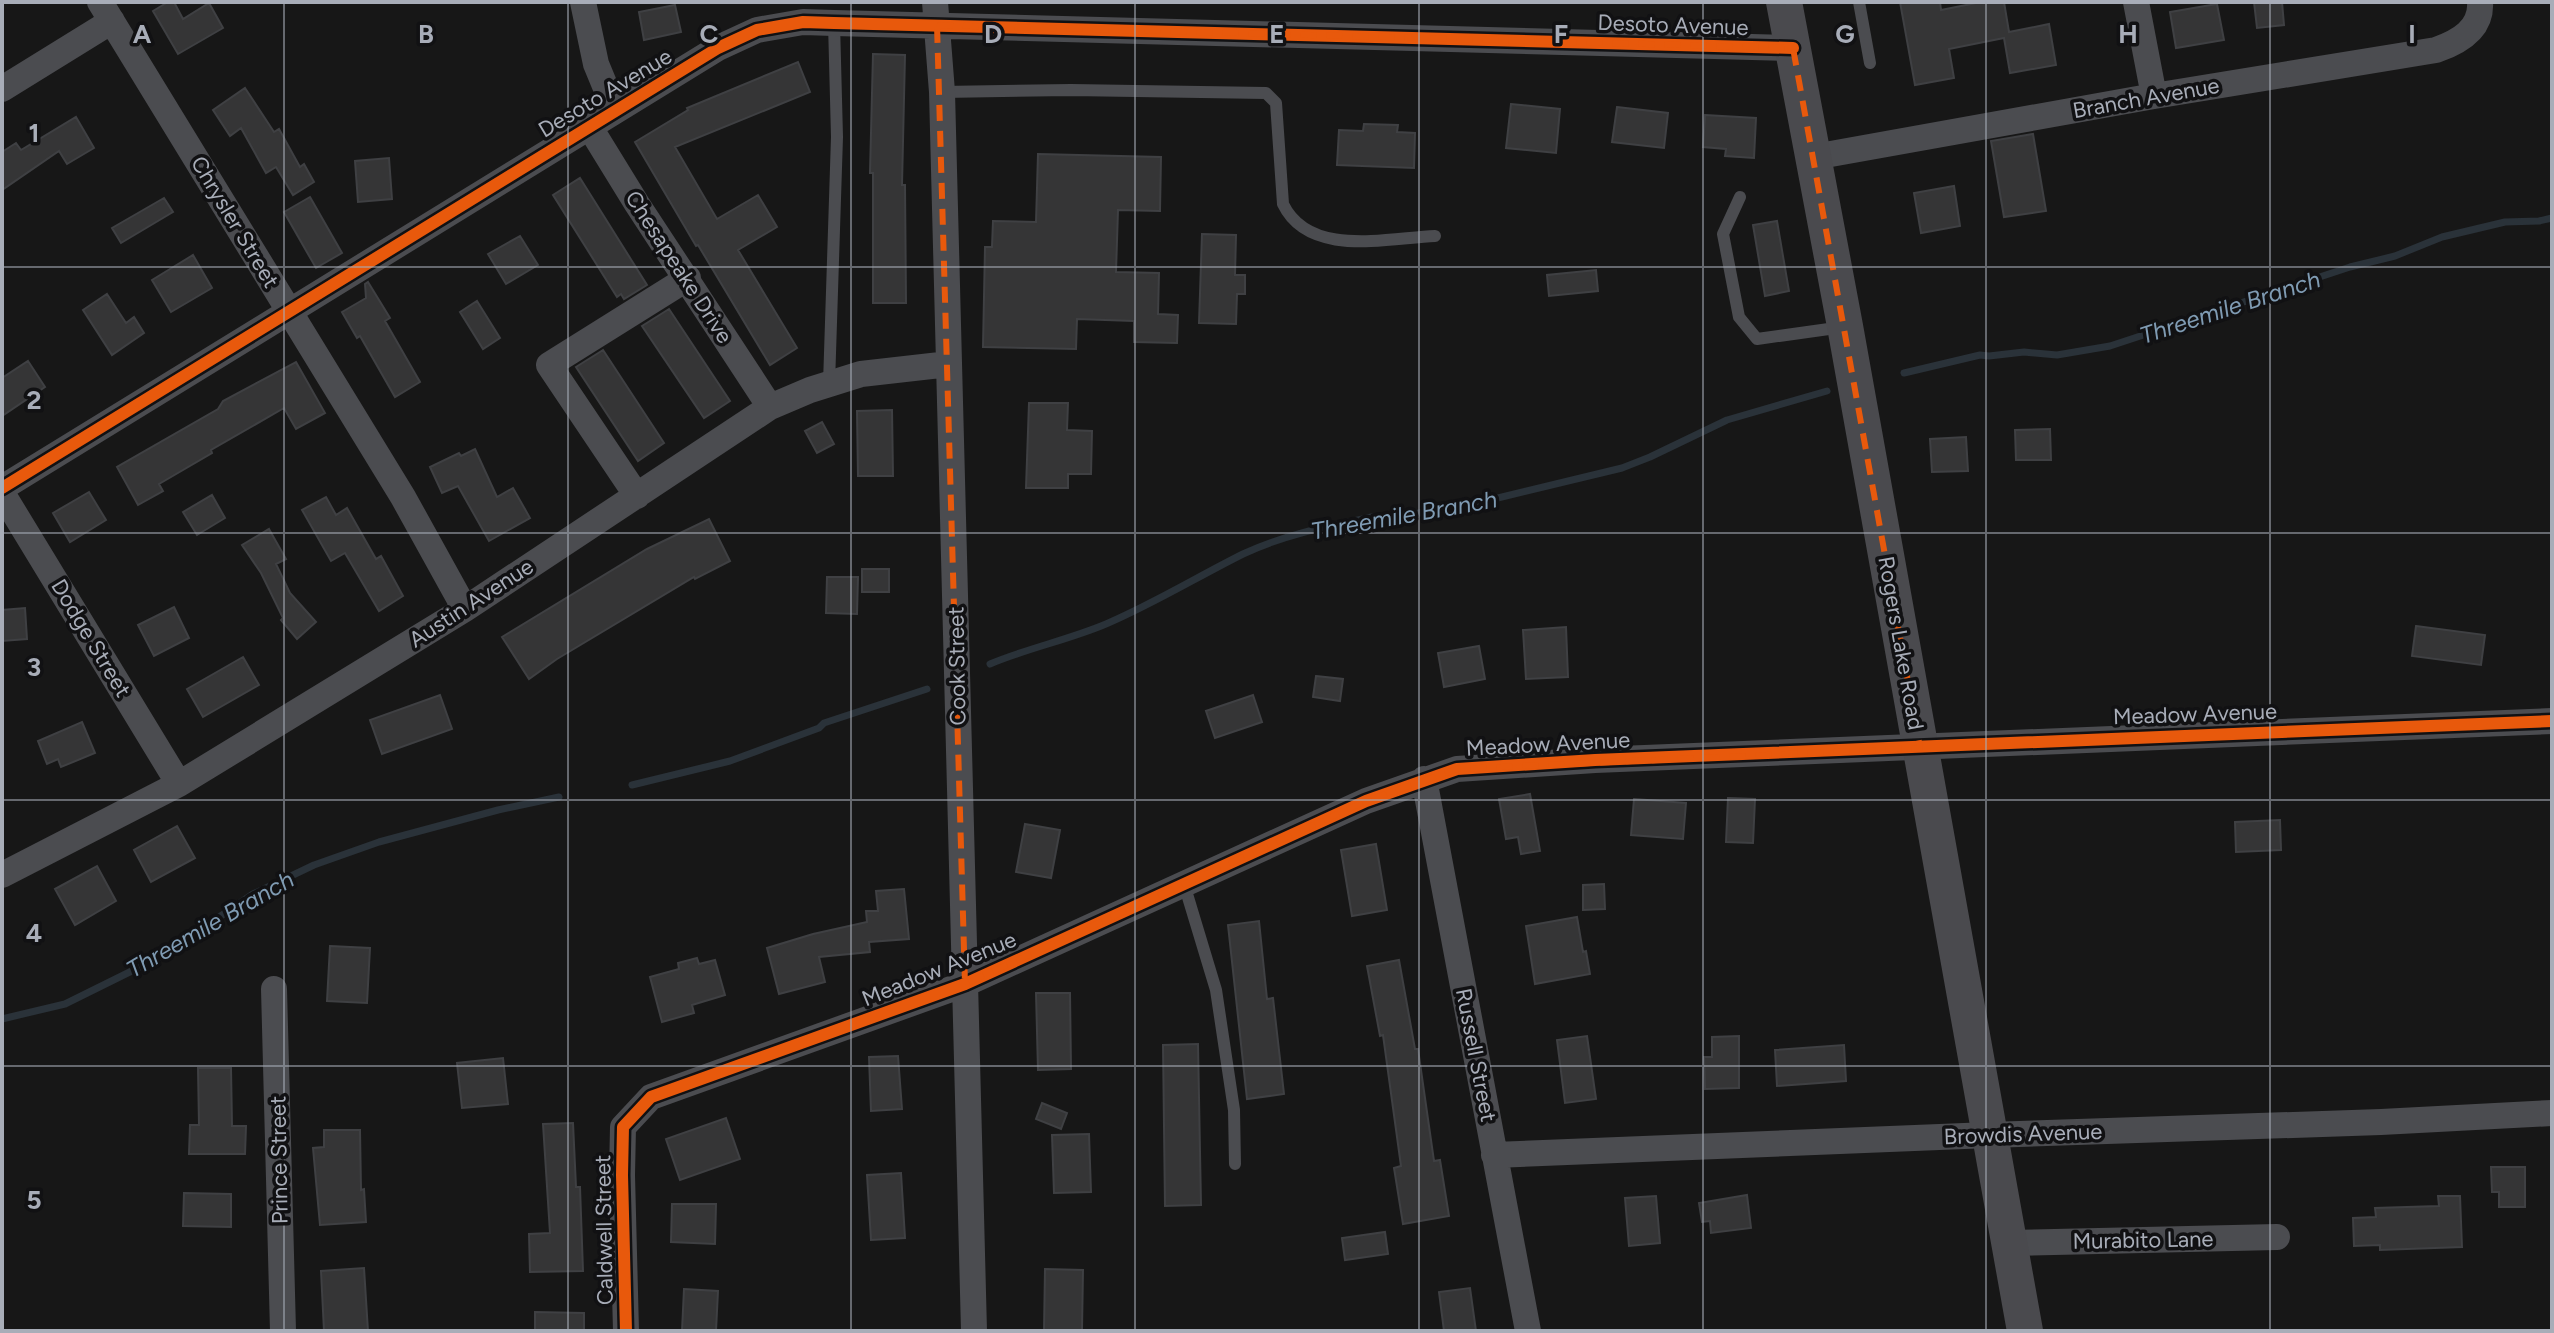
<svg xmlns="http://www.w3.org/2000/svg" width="2554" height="1333" font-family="Figtree,sans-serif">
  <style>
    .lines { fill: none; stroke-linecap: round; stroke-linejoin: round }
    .stream { stroke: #2a3239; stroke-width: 7 }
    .building { fill: #353536; stroke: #3f4043; stroke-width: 2 }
    .service { stroke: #4b4c50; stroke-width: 12 }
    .minor { stroke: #4b4c50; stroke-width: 26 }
    .secondary { stroke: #4a4a4e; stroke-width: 36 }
    .cycleway-casing { stroke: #111113; stroke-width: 17 }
    .cycleway { stroke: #e8590c; stroke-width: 12 }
    .marked { fill: none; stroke: #e8590c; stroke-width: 6; stroke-dasharray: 16 10; stroke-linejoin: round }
    .grid { fill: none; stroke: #a8adb8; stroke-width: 2; stroke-opacity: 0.55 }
    .labels { text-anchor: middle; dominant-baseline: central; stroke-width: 7; stroke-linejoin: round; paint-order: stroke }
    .street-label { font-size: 22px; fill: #a8adb8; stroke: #111113 }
    .water-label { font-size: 24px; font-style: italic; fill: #7f9bb3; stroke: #111113 }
    .grid-label { font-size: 26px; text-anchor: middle; font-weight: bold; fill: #a8adb8; stroke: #111113; stroke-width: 7; stroke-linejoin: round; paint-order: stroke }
  </style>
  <rect width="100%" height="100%" fill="#171717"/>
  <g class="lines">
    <path class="stream" d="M 1904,373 L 1980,355 L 1989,356 L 2024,352 L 2057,355 L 2110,346 L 2350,267 L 2395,256 L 2442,237 L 2505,222 L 2539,221 L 2552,218
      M 990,664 C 1028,648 1068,640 1106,624 C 1153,604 1197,577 1243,554 C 1283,535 1329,526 1372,517 L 1380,519 L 1407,512 L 1415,514 L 1451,505 L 1469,505 L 1622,468 L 1650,457 L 1727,420 L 1827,391
      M 632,785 L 730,761 L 819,728 L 824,723 L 927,689
      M 2,1019 L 65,1004 L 162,956 L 253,894 L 314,865 L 379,842 L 498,810 L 559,797"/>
  </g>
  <path class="building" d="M 168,2 L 174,2 L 183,19 L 209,3 L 223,28 L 178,54 L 153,11 Z
    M 1900,2 L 1940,2 L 1941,10 L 1981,2 L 2004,2 L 2009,32 L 2049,24 L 2056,65 L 2010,73 L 2004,38 L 1949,49 L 1954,78 L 1915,85 Z
    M 2254,2 L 2282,2 L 2284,25 L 2257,28 Z
    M 2217,4 L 2224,40 L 2176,48 L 2170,12 Z
    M 675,5 L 681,32 L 644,40 L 639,12 Z
    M 873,54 L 905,55 L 902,185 L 905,185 L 906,303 L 873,303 L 873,173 L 870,173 Z
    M 798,62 L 810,92 L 675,147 L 717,219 L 758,195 L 777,227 L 738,250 L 797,348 L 770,365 L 698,245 L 696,246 L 635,142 L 688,110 L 687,108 Z
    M 245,88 L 274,132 L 279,129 L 300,167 L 304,164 L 314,182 L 293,195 L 276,167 L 266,173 L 241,128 L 230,136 L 213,110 Z
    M 1511,104 L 1560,109 L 1556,153 L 1506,148 Z
    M 1617,107 L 1668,113 L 1664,148 L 1612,142 Z
    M 1705,115 L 1756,118 L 1754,158 L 1725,156 L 1726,149 L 1703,147 Z
    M 76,117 L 94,148 L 67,164 L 59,151 L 2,190 L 2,152 L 16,143 L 21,150 Z
    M 1364,124 L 1398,125 L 1397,132 L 1415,133 L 1414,168 L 1337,165 L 1339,130 L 1363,131 Z
    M 2033,134 L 2046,211 L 2004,217 L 1991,141 Z
    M 1038,154 L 1161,157 L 1160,211 L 1118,210 L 1116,272 L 1159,273 L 1158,314 L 1178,315 L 1177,343 L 1134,342 L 1134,321 L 1077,319 L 1076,349 L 983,347 L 985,247 L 992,247 L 993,221 L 1036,222 Z
    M 389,158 L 392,199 L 358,202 L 355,161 Z
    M 580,178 L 647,285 L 624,299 L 621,294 L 617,297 L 553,195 Z
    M 1954,186 L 1960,226 L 1921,233 L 1914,193 Z
    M 310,197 L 342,253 L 316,268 L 284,212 Z
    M 164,198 L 173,212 L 121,243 L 112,228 Z
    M 1777,221 L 1789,291 L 1765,296 L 1753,225 Z
    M 1202,234 L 1236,235 L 1235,275 L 1245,275 L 1245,294 L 1237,294 L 1236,324 L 1199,323 Z
    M 520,236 L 538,265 L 506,284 L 488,254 Z
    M 193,255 L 212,288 L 171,312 L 152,280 Z
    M 1596,270 L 1598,291 L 1549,296 L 1547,275 Z
    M 368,282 L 390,318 L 385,321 L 420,382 L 395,397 L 360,336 L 357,338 L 342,312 L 366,298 L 365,284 Z
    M 107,294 L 126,323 L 134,317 L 144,333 L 112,355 L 83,310 Z
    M 477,301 L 500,338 L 483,349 L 460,312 Z
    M 669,309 L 730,401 L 704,418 L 642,326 Z
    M 603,350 L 664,443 L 638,461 L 576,367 Z
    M 28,361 L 45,387 L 2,416 L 2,378 Z
    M 296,362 L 325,413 L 296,429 L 284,408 L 211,450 L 212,453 L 159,484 L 163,491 L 138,505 L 117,467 L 218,409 L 223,401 Z
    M 1029,403 L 1068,403 L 1067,430 L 1092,431 L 1091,474 L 1068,474 L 1068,488 L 1026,488 Z
    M 892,410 L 893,476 L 858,476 L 857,411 Z
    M 822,422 L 834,444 L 817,453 L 805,431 Z
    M 2050,429 L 2051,460 L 2016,460 L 2015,430 Z
    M 1966,437 L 1968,471 L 1932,472 L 1930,439 Z
    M 475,449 L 497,497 L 513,488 L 530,518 L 489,541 L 458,486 L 442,493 L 430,467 L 459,453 L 461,456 Z
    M 89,492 L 106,520 L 70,542 L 53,513 Z
    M 212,495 L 225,518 L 197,535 L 183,512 Z
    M 326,497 L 336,515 L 347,508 L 376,559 L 381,556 L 403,596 L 379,611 L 345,553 L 331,561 L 302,510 Z
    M 709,519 L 730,561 L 695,579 L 694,577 L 557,659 L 529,679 L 502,637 L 647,549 Z
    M 269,529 L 286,559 L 276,564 L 290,593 L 316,622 L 297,639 L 281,620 L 283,618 L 261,573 L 242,545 Z
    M 862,569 L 889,569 L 889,592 L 862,592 Z
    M 827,577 L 858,577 L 857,614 L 826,613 Z
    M 174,607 L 189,638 L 154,656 L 138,625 Z
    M 25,608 L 27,639 L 2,641 L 2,610 Z
    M 2416,626 L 2485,635 L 2481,665 L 2412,656 Z
    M 1566,627 L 1568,677 L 1526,679 L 1523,630 Z
    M 1479,646 L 1485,679 L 1444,687 L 1438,653 Z
    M 243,657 L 259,685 L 203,717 L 187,689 Z
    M 1316,676 L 1343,679 L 1340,701 L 1313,697 Z
    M 440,695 L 452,729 L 382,754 L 370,720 Z
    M 1253,695 L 1262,722 L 1215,738 L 1206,711 Z
    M 82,722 L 95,753 L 61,767 L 58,759 L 47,764 L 38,741 Z
    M 1530,794 L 1540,851 L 1521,854 L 1518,837 L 1506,839 L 1499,799 Z
    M 1728,798 L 1755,799 L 1753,843 L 1726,842 Z
    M 1634,799 L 1686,803 L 1683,839 L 1631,835 Z
    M 2280,820 L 2281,850 L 2236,852 L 2235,822 Z
    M 1025,824 L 1060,830 L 1051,878 L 1016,872 Z
    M 177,826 L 195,858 L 151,882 L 134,850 Z
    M 1376,844 L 1387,910 L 1352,916 L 1341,850 Z
    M 97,866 L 116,901 L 75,925 L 55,889 Z
    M 1604,884 L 1605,909 L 1583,910 L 1583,885 Z
    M 904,889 L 909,939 L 869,942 L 870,952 L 819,957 L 825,982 L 779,994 L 767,948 L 813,934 L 867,922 L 866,911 L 878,911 L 876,891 Z
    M 1577,917 L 1583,952 L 1586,951 L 1590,974 L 1535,984 L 1526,926 Z
    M 1259,921 L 1267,999 L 1273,998 L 1284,1094 L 1247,1099 L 1228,925 Z
    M 330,946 L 370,948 L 367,1003 L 327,1001 Z
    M 697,958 L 699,964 L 715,960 L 725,995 L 692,1005 L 694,1013 L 662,1022 L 650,977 L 679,969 L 678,963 Z
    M 1399,960 L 1415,1049 L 1418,1049 L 1434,1161 L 1440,1160 L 1449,1216 L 1403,1224 L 1394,1168 L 1401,1166 L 1383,1035 L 1380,1036 L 1367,966 Z
    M 1036,993 L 1070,993 L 1071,1069 L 1038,1070 Z
    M 1587,1036 L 1596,1099 L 1565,1103 L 1557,1040 Z
    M 1739,1036 L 1739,1088 L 1705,1089 L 1704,1057 L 1712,1057 L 1712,1037 Z
    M 1198,1044 L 1201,1205 L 1165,1206 L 1163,1045 Z
    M 1844,1045 L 1846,1081 L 1777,1086 L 1775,1050 Z
    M 898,1056 L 902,1109 L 871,1111 L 869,1057 Z
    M 503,1058 L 508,1104 L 462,1108 L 457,1063 Z
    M 198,1068 L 231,1068 L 232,1126 L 246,1126 L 245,1154 L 189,1154 L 190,1125 L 199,1125 Z
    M 1042,1103 L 1067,1113 L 1061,1129 L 1036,1119 Z
    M 726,1118 L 740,1159 L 680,1180 L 666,1139 Z
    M 573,1123 L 576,1187 L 580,1187 L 583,1271 L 530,1272 L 529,1234 L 550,1233 L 543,1124 Z
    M 324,1130 L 360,1130 L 361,1190 L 364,1189 L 366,1222 L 320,1225 L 313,1148 L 324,1147 Z
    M 1089,1134 L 1091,1192 L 1054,1193 L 1052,1135 Z
    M 2491,1167 L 2525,1167 L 2525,1207 L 2499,1207 L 2499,1192 L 2492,1192 Z
    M 901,1173 L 905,1238 L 871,1240 L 867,1175 Z
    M 184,1193 L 231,1194 L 231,1227 L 183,1226 Z
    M 1747,1195 L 1751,1228 L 1711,1233 L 1710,1221 L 1702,1222 L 1699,1203 Z
    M 1656,1196 L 1660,1243 L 1629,1246 L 1625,1198 Z
    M 2438,1196 L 2460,1196 L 2462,1247 L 2380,1250 L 2380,1245 L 2354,1246 L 2353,1218 L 2376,1217 L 2375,1208 L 2439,1206 Z
    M 672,1204 L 716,1204 L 715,1244 L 671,1242 Z
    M 1385,1232 L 1388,1254 L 1345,1260 L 1342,1238 Z
    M 364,1268 L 368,1331 L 324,1331 L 321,1271 Z
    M 1045,1269 L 1083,1270 L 1082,1330 L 1044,1331 Z
    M 1470,1288 L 1476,1331 L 1444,1331 L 1439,1292 Z
    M 684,1289 L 718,1291 L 716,1331 L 682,1331 Z
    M 535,1312 L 584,1313 L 584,1331 L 535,1331 Z"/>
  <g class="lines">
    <path class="service" d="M 1859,2 L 1870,63
      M 942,92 L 1071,90 L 1266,93 L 1276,103 L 1283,204 C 1309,258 1387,238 1435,236
      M 1740,197 L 1723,234 L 1739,317 L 1757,339 L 1843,327
      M 829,384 L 837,137 L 834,23
      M 1184,884 L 1216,990 L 1234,1110 L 1235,1164"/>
    <path class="minor" d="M 100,2 L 403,497 L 465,609
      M 583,2 L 596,64 L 615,110
      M 935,2 L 942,92 L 974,1331
      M 2136,2 L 2154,96
      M 2,89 L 112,21
      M 589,126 L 637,204 L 770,407
      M 1814,157 L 2154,96 L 2436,50 C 2459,42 2482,29 2480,2
      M 2,488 L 718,48 L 757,30 L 803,22 L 834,23 L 1793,48
      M 2,493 L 179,784
      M 637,496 L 549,365 L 688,278
      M 1424,779 L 1528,1331
      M 2,875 L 179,784 L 465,609 L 770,407 L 810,390 L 861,374 L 949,364
      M 274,989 L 283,1331
      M 1494,1155 L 1989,1135 L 2381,1122 L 2552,1113
      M 2008,1243 L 2277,1237
      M 626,1331 L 622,1175 L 623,1127 L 651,1097 L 965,984 L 1366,801 L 1457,769 L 1595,760 L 2552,721"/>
    <path class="secondary" d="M 1784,2 L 1845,326 L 2025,1331"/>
    <defs>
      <path id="cycleway" d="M 2,488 L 718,48 L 757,30 L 803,22 L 834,23 L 1793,48
        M 626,1331 L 622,1175 L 623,1127 L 651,1097 L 965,984 L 1366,801 L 1457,769 L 1595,760 L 2552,721"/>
    </defs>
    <use href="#cycleway" class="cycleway-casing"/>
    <use href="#cycleway" class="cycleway"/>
  </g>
  <path class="marked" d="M 937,25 L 1793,48 L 1920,748 L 1457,769 L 1366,801 L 965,984 Z"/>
  <path class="grid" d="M 284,2 L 284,1331M 568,2 L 568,1331M 851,2 L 851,1331M 1135,2 L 1135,1331M 1419,2 L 1419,1331M 1703,2 L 1703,1331M 1986,2 L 1986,1331M 2270,2 L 2270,1331M 2,267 L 2552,267M 2,533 L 2552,533M 2,800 L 2552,800M 2,1066 L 2552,1066"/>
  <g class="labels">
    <g class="street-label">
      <text transform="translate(1673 25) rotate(2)">Desoto Avenue</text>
      <text transform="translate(605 93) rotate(-31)">Desoto Avenue</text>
      <text transform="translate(2146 98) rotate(-10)">Branch Avenue</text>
      <text transform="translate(235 222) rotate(59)">Chrysler Street</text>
      <text transform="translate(679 267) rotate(57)">Chesapeake Drive</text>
      <text transform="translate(471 603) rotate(-33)">Austin Avenue</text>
      <text transform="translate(91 638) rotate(59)">Dodge Street</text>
      <text transform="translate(1901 643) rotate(80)">Rogers Lake Road</text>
      <text transform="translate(957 666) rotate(-91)">Cook Street</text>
      <text transform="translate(2195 714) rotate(-2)">Meadow Avenue</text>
      <text transform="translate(1548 744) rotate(-3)">Meadow Avenue</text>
      <text transform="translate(939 969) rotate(-22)">Meadow Avenue</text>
      <text transform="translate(1476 1055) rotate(79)">Russell Street</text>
      <text transform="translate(2023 1134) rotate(-2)">Browdis Avenue</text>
      <text transform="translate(279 1160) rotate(-91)">Prince Street</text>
      <text transform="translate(604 1230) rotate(-91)">Caldwell Street</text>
      <text transform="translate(2143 1240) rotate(-1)">Murabito Lane</text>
    </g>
    <g class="water-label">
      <text transform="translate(2230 307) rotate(-18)">Threemile Branch</text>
      <text transform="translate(1404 515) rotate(-10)">Threemile Branch</text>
      <text transform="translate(210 924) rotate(-30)">Threemile Branch</text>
    </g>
  </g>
  <g class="grid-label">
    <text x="142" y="43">A</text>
    <text x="426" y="43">B</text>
    <text x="709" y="43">C</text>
    <text x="993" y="43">D</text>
    <text x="1277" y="43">E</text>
    <text x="1561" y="43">F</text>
    <text x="1845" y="43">G</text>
    <text x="2128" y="43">H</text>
    <text x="2412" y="43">I</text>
    <text x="34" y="142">1</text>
    <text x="34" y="409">2</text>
    <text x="34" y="676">3</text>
    <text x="34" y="942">4</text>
    <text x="34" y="1209">5</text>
  </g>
  <rect width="2554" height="1333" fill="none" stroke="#a8adb8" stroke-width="8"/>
</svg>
